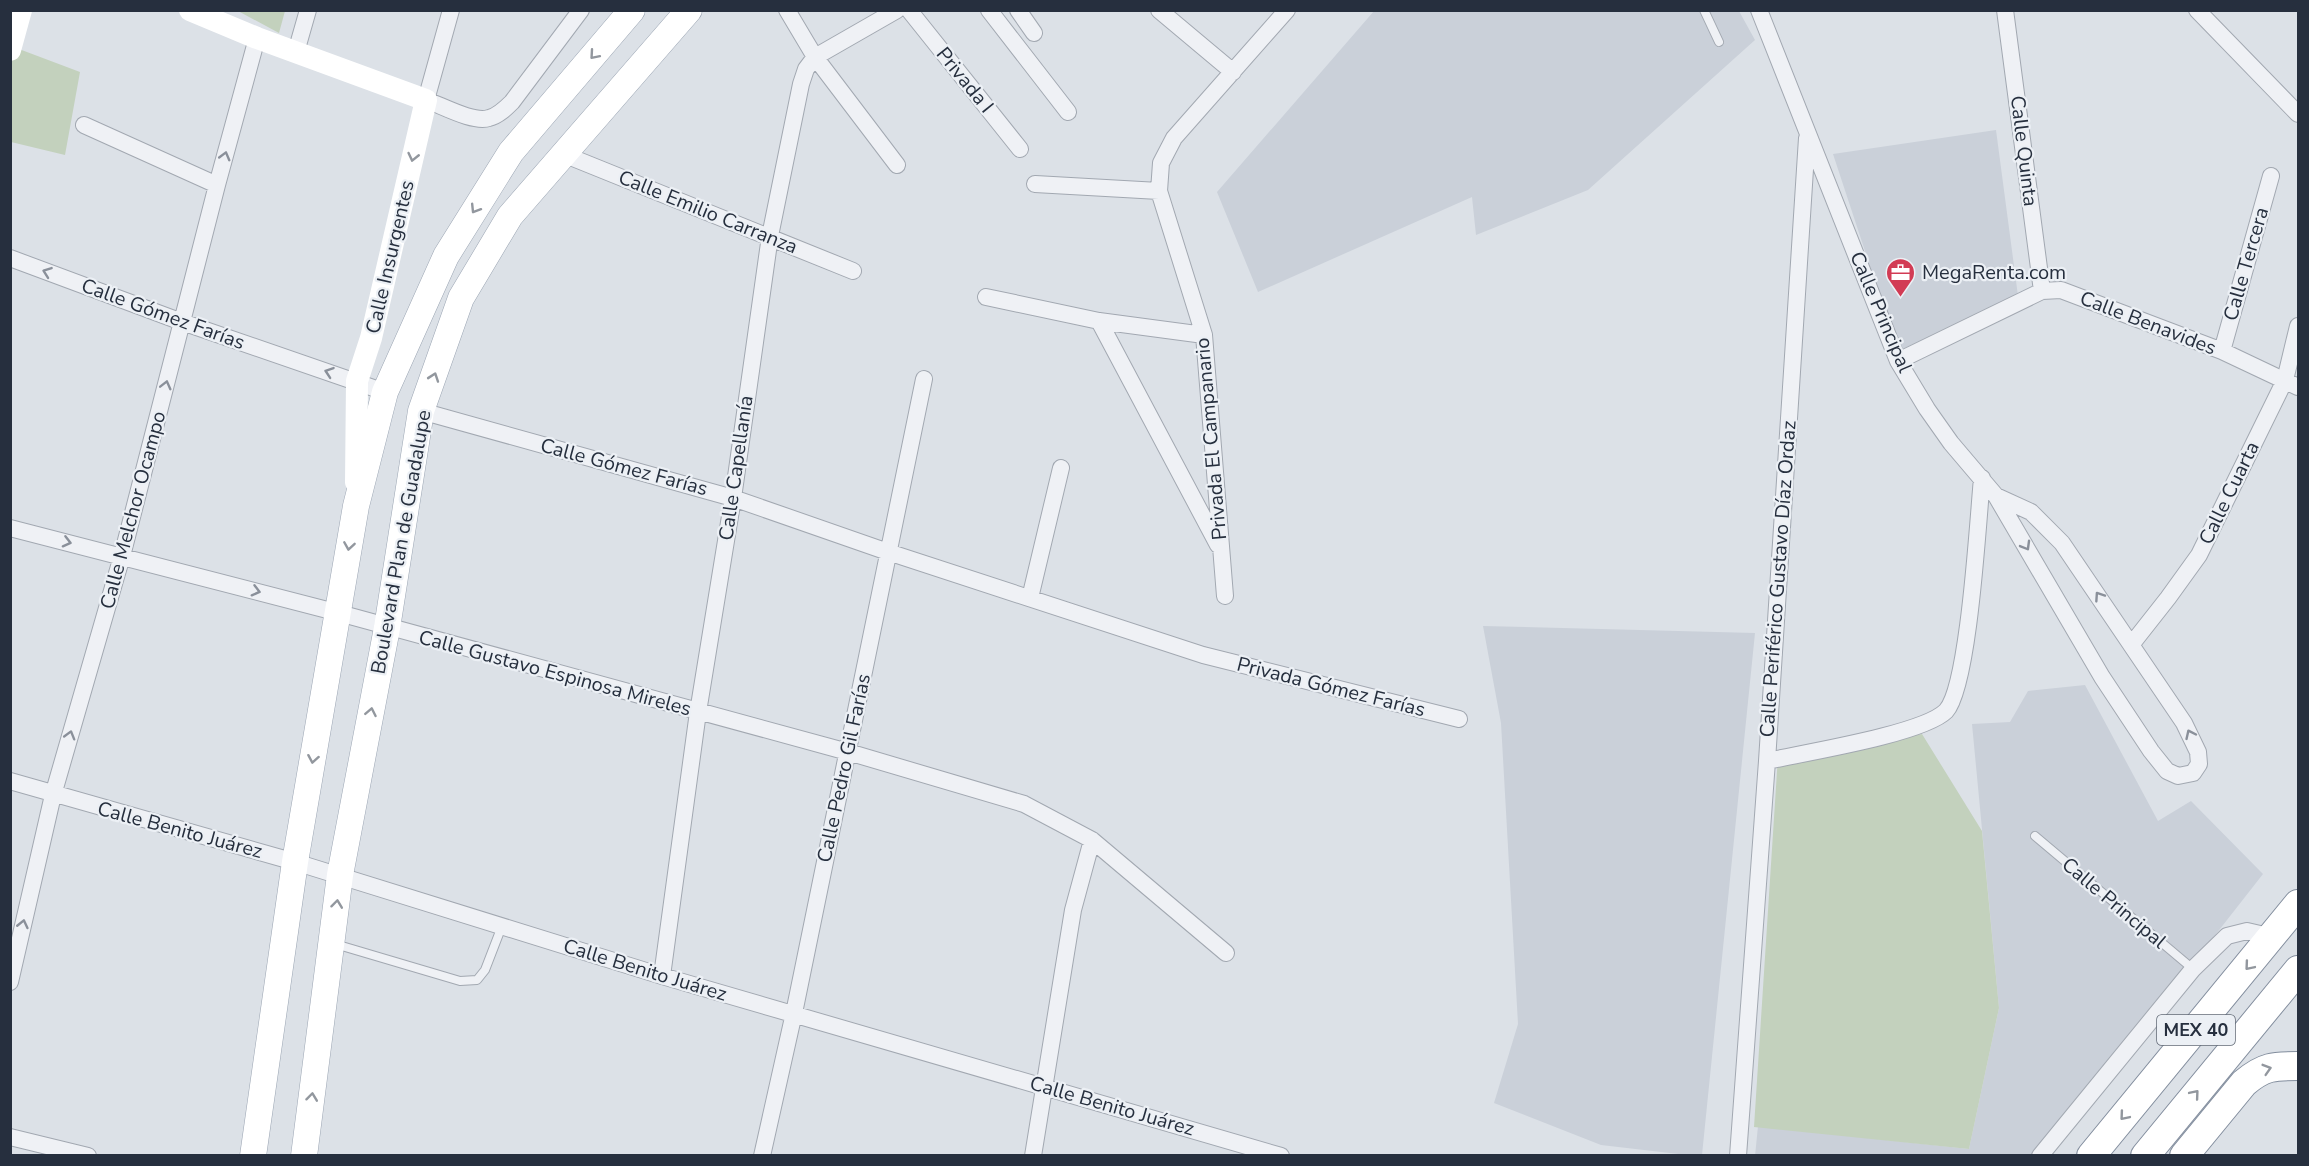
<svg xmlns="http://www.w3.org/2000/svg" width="2309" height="1166" font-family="'Nunito Sans',sans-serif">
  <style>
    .built { fill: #cad0d9 }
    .green { fill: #c3d1bd }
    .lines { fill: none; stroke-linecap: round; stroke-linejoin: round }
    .lane-casing { stroke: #a2a8b1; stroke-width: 10 }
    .street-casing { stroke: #a2a8b1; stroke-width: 18 }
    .primary-casing { stroke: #9ba5b3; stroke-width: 27 }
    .highway-casing { stroke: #838e9e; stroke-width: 30 }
    .lane { stroke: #eff1f5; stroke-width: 8 }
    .street { stroke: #eff1f5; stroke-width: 16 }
    .secondary { stroke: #fff; stroke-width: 22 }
    .primary { stroke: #fff; stroke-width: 26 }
    .highway { stroke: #fff; stroke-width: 28 }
    .oneway { stroke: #92979e }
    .oneway2 { stroke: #8a909a }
    .labels { text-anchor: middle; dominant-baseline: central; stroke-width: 4.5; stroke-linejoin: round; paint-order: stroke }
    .shield { fill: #ecf0f5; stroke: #616975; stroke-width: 1.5 }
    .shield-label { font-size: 18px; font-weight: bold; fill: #262f3e }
    .street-label { font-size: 20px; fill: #262f3e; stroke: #ecf0f5 }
    .poi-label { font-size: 20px; fill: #262f3e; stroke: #ecf0f5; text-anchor: start }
  </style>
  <rect width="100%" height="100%" fill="#dce1e7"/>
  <path class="built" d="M 1374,11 L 1739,11 L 1755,40 L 1588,190 L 1476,235 L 1472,197 L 1258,292 L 1217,192 Z
    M 1996,130 L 2018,296 L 1898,351 L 1833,154 Z
    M 1483,626 L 1755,633 L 1702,1155 L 1687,1155 L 1601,1145 L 1494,1103 L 1518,1024 L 1501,723 Z
    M 2085,685 L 2158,821 L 2191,801 L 2263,874 L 2043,1155 L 1755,1156 L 1758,1126 L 1969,1149 L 1999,1008 L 1972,724 L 2010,722 L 2028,691 Z"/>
  <path class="green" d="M 238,11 L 285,11 L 279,33 Z
    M 11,46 L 80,72 L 65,155 L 11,142 Z
    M 1922,734 L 1982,831 L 1999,1008 L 1969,1149 L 1754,1127 L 1778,756 Z"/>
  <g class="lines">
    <defs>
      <path id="lane" d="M 1704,10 L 1719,42
        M 2035,836 L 2193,969
        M 335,944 L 460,981 L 477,980 L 485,970 L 502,926"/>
      <path id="street" d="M 451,10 L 426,100 C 443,106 473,123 489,118 C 498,116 506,108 512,102 L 581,10
        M 787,10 L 815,57 L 897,165
        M 909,10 L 1020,149
        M 989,10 L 1068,112
        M 1018,10 L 1034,33
        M 1159,10 L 1233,72
        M 1759,10 L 1898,361 L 1927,409 L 1951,443 L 1996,496 L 2102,677 L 2151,751 L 2167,771 L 2178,776 L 2193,773 L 2199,764 L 2198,752 L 2184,723 L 2062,543 L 2031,512 L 1996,496
        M 2005,10 L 2042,291
        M 2197,10 L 2298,114
        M 296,52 L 308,10
        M 84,125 L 217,185
        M 563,154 L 853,271
        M 1035,184 L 1159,191
        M 10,258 L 182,322 L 385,392
        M 986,297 L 1099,321 L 1204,335
        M 1099,321 L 1218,545
        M 2222,351 L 2271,176
        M 1898,361 L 2042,291 L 2061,290 L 2222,351 L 2298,387
        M 421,411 L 733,498 L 888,552 L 1203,655 L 1459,719
        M 10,528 L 339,613 L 848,752 L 1024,804 L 1092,840 L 1226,953
        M 1225,596 L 1204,335 L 1159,191 L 1161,163 L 1174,138 L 1287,10
        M 1030,598 L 1061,468
        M 2131,645 L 2168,598 L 2199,555 L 2285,380 L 2298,326
        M 1767,761 C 1803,753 1923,734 1946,711 C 1969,686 1978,519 1982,478
        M 10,781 L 295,862 L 662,976 L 1281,1156
        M 662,976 L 698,712 L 733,498 L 770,236 L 801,84 L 806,69 L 815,57 L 897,10
        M 10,982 L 53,795 L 122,556 L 217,185 L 257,38
        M 10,1137 L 88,1156
        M 762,1156 L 794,1013 L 924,379
        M 1033,1156 L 1073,910 L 1092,840
        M 1738,1156 L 1767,761 L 1807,138
        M 2040,1156 L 2193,969 L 2227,936 L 2247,931 L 2273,937"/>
      <path id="primary" d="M 253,1156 L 295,862 L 356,506 L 385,392 L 446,256 L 511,152 L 632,10
        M 304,1156 L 340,875 L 387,628 L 421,411 L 461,298 L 510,216 L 689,10"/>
      <path id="highway" d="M 2091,1156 L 2298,904
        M 2145,1156 L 2298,970
        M 2184,1156 L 2244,1083 C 2264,1066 2274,1066 2298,1066"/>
    </defs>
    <use href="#lane" class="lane-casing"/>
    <use href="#street" class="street-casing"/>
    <use href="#primary" class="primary-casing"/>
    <use href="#highway" class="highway-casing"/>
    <use href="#lane" class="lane"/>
    <use href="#street" class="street"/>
    <path class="secondary" d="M 190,10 L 257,38 L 426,100 L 371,338 L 357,381 L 356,482
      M 10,50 L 21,10"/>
    <use href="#primary" class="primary"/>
    <use href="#highway" class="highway"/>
  </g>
  <defs><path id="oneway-chevron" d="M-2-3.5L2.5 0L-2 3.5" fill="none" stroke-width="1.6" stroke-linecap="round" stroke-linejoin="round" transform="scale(1.5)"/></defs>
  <g class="oneway">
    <use href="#oneway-chevron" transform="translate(594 55) rotate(131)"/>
    <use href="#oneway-chevron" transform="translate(413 157) rotate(103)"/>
    <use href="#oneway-chevron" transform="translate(475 209) rotate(122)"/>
    <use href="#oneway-chevron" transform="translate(434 377) rotate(-71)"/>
    <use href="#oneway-chevron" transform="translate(349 546) rotate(99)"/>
    <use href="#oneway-chevron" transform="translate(371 712) rotate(-79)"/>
    <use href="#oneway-chevron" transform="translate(313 759) rotate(100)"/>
    <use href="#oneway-chevron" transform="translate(337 904) rotate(-83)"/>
    <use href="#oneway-chevron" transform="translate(2249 966) rotate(130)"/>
    <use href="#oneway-chevron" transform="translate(2267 1069) rotate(-17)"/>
    <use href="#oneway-chevron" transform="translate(2195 1094) rotate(-50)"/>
    <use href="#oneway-chevron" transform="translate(312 1097) rotate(-83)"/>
    <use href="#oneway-chevron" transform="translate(2124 1116) rotate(130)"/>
  </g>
  <g class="oneway2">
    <use href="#oneway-chevron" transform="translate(225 156) rotate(-75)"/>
    <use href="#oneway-chevron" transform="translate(47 272) rotate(-160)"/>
    <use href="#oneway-chevron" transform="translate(329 372) rotate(-161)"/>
    <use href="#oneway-chevron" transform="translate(166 385) rotate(-76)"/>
    <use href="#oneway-chevron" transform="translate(67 542) rotate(14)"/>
    <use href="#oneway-chevron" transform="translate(2026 546) rotate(60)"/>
    <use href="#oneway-chevron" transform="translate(256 591) rotate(15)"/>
    <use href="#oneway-chevron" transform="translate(2099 596) rotate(-124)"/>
    <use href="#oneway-chevron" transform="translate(2190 734) rotate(-115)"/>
    <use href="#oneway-chevron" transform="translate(70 735) rotate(-74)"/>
    <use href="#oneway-chevron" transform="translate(23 924) rotate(-77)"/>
  </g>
  <defs>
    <symbol id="office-pin" viewBox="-11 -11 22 30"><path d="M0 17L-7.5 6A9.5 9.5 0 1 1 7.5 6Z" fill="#d23b54" stroke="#ecf0f5"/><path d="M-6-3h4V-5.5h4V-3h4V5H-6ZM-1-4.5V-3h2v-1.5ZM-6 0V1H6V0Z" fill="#fff"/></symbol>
  </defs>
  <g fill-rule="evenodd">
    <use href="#office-pin" x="1884" y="256" width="33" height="45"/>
  </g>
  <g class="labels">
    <rect class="shield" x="2157" y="1015" width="78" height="30" rx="4.5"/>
    <g class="shield-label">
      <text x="2196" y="1030">MEX 40</text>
    </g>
    <g class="street-label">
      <text transform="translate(965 80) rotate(51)">Privada I</text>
      <text transform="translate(2024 151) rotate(83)">Calle Quinta</text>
      <text transform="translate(708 212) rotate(22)">Calle Emilio Carranza</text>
      <text transform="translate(390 257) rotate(-77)">Calle Insurgentes</text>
      <text transform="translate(2246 264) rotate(-74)">Calle Tercera</text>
      <text transform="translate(1881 312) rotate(67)">Calle Principal</text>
      <text transform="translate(163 314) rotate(20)">Calle Gómez Farías</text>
      <text transform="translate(2148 323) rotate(21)">Calle Benavides</text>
      <text transform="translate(1211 439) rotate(-95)">Privada El Campanario</text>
      <text transform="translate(624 467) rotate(15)">Calle Gómez Farías</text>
      <text transform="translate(736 468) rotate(-82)">Calle Capellanía</text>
      <text transform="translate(2229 493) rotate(-64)">Calle Cuarta</text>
      <text transform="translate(133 510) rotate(-75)">Calle Melchor Ocampo</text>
      <text transform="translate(401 542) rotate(-80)">Boulevard Plan de Guadalupe</text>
      <text transform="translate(1778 579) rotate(-86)">Calle Periférico Gustavo Díaz Ordaz</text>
      <text transform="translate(555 673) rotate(15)">Calle Gustavo Espinosa Mireles</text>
      <text transform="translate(1331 687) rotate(14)">Privada Gómez Farías</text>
      <text transform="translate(844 768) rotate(-78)">Calle Pedro Gil Farías</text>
      <text transform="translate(180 830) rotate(15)">Calle Benito Juárez</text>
      <text transform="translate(2114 903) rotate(40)">Calle Principal</text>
      <text transform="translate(645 970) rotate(17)">Calle Benito Juárez</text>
      <text transform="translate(1112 1106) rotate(16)">Calle Benito Juárez</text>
    </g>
    <g class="poi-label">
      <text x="1922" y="272">MegaRenta.com</text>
    </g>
  </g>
  <rect width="2309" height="1166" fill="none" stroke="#262f3e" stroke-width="24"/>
</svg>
